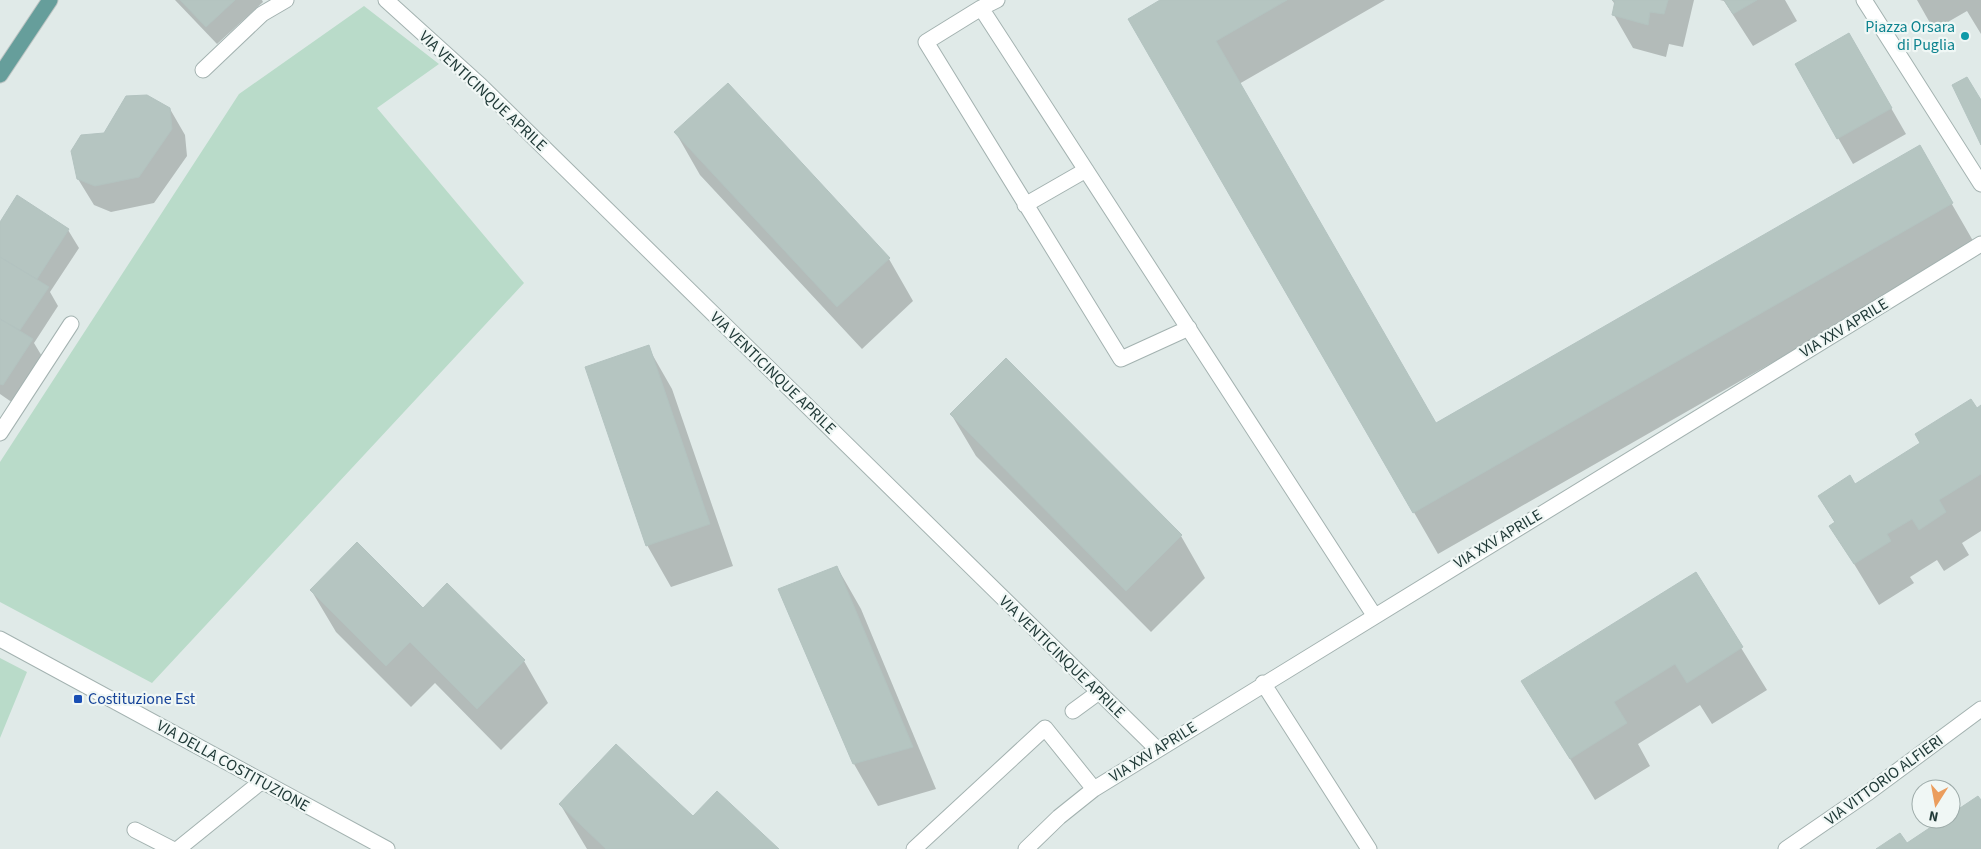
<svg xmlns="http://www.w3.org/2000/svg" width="1981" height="849" font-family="'Source Sans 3',sans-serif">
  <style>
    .green { fill: #b9dbc9 }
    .shadow { fill: #0003 }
    .building { fill: #b5c5c1; stroke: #b3c3c0 }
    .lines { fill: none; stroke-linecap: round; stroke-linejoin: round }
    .service-casing { stroke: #a3b2b0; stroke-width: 17 }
    .minor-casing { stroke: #a3b2b0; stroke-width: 17 }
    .primary-casing { stroke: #bcc4c3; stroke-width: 17 }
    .service { stroke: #fff; stroke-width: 15 }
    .minor { stroke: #fff; stroke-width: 15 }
    .primary { stroke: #669e9b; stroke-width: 15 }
    .culture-dot { fill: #0f9aa8; stroke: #f0f7f5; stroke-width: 2 }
    .transit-dot { fill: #1a4fb4; stroke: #f0f7f5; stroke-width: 2 }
    .labels { text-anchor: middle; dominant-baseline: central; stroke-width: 4.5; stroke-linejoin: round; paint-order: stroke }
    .culture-label { font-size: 16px; fill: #0d838f; stroke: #f0f7f5; text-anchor: end }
    .street-label { font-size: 16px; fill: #213a38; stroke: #f0f7f5 }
    .transit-label { font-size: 16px; fill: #164399; stroke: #f0f7f5; text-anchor: start }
  </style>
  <rect width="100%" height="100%" fill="#e0eae8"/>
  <path class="green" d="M 364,6 L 439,64 L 377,108 L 524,283 L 152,683 L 0,602 L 0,462 L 239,94 Z
    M 0,658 L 27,672 L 0,738 Z"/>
  <path class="shadow" d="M 175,0 L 262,0 L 263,2 L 217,44 Z
    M 1163,0 L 1385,0 L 1239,84 L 1435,424 L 1919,147 L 1976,246 L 1438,554 L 1129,19 Z
    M 1612,0 L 1694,0 L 1683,47 L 1669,44 L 1666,57 L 1633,48 L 1614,15 L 1616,6 Z
    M 1720,0 L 1785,0 L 1797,21 L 1753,46 L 1724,1 Z
    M 1917,0 L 1981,0 L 1981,34 L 1967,11 L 1934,30 Z
    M 1849,35 L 1906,134 L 1853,164 L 1796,65 Z
    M 727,85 L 889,259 L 913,301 L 862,349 L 700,175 L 676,133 Z
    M 170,109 L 185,135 L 187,156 L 154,203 L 111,212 L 94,205 L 78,179 L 105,134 Z
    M 18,197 L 68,230 L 79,248 L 50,292 L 58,306 L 34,343 L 43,358 L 13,403 L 0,394 L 0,224 Z
    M 648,347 L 672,389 L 733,566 L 671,587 L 647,545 Z
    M 1006,360 L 1181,536 L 1205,578 L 1151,632 L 976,456 L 951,414 Z
    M 1981,406 L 1981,531 L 1962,543 L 1969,555 L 1944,571 L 1937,560 L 1910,577 L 1914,583 L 1879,605 L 1831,526 L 1835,523 L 1819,496 L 1855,485 Z
    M 837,567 L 861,609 L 936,789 L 878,806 L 854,764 Z
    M 1695,573 L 1767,690 L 1712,724 L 1700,705 L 1638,744 L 1650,766 L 1595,800 L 1523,681 Z
    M 311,590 L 423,609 L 524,661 L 548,703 L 501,750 L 435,683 L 411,707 L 336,632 Z
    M 560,804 L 693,818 L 777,849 L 587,849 Z"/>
  <path class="building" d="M 180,0 L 235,0 L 206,27 Z
    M 1160,0 L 1287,0 L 1216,41 L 1436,423 L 1920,145 L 1953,203 L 1413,513 L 1128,19 Z
    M 1612,0 L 1668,0 L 1664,14 L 1650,12 L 1648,25 L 1612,15 L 1615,1 Z
    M 1724,0 L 1757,0 L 1733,14 Z
    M 1849,33 L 1892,108 L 1837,139 L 1795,64 Z
    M 1967,77 L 1981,100 L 1981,145 L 1952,85 Z
    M 728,83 L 890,258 L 837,307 L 674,132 Z
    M 147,95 L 170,108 L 172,129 L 139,177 L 95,186 L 77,179 L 71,151 L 81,135 L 104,133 L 126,96 Z
    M 17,195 L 69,229 L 37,279 L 0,257 L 0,222 Z
    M 0,257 L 49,287 L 20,330 L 0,319 Z
    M 0,319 L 33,339 L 3,385 L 0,384 Z
    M 649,345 L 710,524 L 646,546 L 585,367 Z
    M 1006,358 L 1182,535 L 1126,591 L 950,414 Z
    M 1971,399 L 1977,408 L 1981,405 L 1981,474 L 1939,500 L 1946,512 L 1919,530 L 1912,519 L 1887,534 L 1891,541 L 1854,564 L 1829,526 L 1835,522 L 1818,496 L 1850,475 L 1855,484 L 1920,443 L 1915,434 Z
    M 357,542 L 423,608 L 447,583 L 525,660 L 477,709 L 410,642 L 386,666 L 310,590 Z
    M 837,566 L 913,747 L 853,764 L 778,589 Z
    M 1696,572 L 1743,647 L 1687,683 L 1675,664 L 1614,702 L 1627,723 L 1570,759 L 1521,681 Z
    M 616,744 L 693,816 L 717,791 L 779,849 L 606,849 L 559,804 Z
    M 1978,796 L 1981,800 L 1981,849 L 1876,849 L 1900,833 L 1907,843 L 1943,819 L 1951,819 L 1951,814 Z"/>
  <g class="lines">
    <defs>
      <path id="service" d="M 1073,711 L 1099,692
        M 135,830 L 172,849"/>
      <path id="minor" d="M 386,0 L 480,85 L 1157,749
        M 997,0 L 981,8 L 1374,615
        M 1864,0 L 1981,184
        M 981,8 L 926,42 L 1121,359 L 1189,328
        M 203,70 L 262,14 L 286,0
        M 1025,205 L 1086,170
        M 0,433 L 71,324
        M 0,639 L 387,849
        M 1263,683 L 1369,849
        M 178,849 L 262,781
        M 914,849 L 1045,728 L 1094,789
        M 1026,849 L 1059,817 L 1094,789 L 1981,244
        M 1786,849 L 1869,792 L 1981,709"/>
      <path id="primary" d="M 0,75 L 50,0"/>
    </defs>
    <use href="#service" class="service-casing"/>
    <use href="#minor" class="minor-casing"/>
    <use href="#primary" class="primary-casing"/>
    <use href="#service" class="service"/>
    <use href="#minor" class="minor"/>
    <use href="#primary" class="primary"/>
  </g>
  <circle class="culture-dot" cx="1965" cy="36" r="5"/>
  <rect class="transit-dot" x="73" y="694" width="10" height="10" rx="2.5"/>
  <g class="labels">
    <g class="culture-label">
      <text x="1955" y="27">Piazza Orsara<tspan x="1955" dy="18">di Puglia</tspan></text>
    </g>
    <g class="street-label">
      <text transform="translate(483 91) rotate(43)">VIA VENTICINQUE APRILE</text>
      <text transform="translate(1844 328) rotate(-31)">VIA XXV APRILE</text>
      <text transform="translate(773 373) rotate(44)">VIA VENTICINQUE APRILE</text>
      <text transform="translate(1498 539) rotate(-31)">VIA XXV APRILE</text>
      <text transform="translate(1062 657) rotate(44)">VIA VENTICINQUE APRILE</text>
      <text transform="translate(1153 752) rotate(-32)">VIA XXV APRILE</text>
      <text transform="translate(233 766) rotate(29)">VIA DELLA COSTITUZIONE</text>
      <text transform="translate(1884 780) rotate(-36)">VIA VITTORIO ALFIERI</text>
    </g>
    <g class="transit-label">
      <text x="88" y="699">Costituzione Est</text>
    </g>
  </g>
  <g transform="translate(1936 804) rotate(191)"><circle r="24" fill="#f0f7f5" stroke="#9daba9"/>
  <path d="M0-4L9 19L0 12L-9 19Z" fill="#eb9d5d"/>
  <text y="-8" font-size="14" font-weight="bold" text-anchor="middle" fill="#213a38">N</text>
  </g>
</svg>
